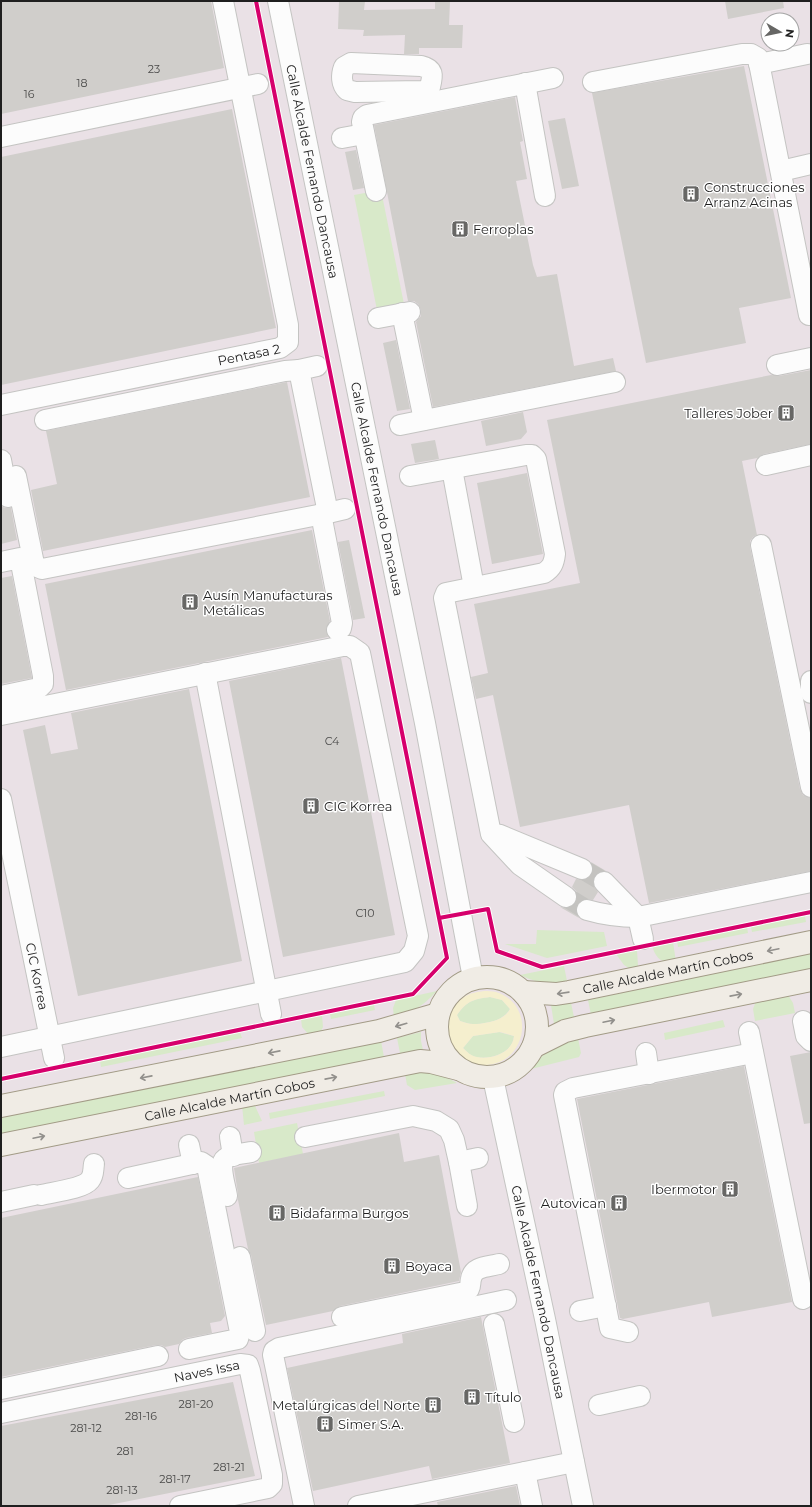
<svg xmlns="http://www.w3.org/2000/svg" width="812" height="1507" font-family="Montserrat,sans-serif">
  <style>
    .industrial { fill: #eae1e6; fill-rule: evenodd }
    .grass { fill: #d8e9c9 }
    .sand { fill: #f5efce; fill-rule: evenodd }
    .building { fill: #d0cecb }
    .lines { fill: none; stroke-linecap: round; stroke-linejoin: round }
    .minor-tunnel { stroke: #c4c3c0; stroke-width: 20; stroke-dasharray: 20 10; stroke-linecap: butt }
    .minor-casing { stroke: #c4c4c2; stroke-width: 22 }
    .major-casing { stroke: #a29b86; stroke-width: 24 }
    .minor { stroke: #fcfcfc; stroke-width: 20 }
    .major { stroke: #f0ece5; stroke-width: 22 }
    .cycleway-casing { stroke: #fff; stroke-width: 6 }
    .cycleway { stroke: #d6006c; stroke-width: 4 }
    .oneway { stroke: #92908c }
    .labels { text-anchor: middle; dominant-baseline: central; stroke-width: 3; stroke-linejoin: round; paint-order: stroke }
    .number-label { font-size: 11px; fill: #4b4b4a }
    .street-label { font-size: 13px; fill: #1f1f1f; stroke: #fff }
    .poi-label { font-size: 13px; fill: #1f1f1f; stroke: #fff; text-anchor: start }
  </style>
  <rect width="100%" height="100%" fill="#edece8"/>
  <path class="industrial" d="M 1,1 L 811,1 L 811,1506 L 1,1506 ZM 768,20 L 792,20 L 792,44 L 768,44 Z"/>
  <path class="grass" d="M 381,190 L 404,304 L 377,310 L 354,195 Z
    M 805,916 L 806,922 L 752,932 L 751,927 Z
    M 747,927 L 748,933 L 678,947 L 677,941 Z
    M 537,930 L 604,932 L 607,946 L 547,958 L 505,944 L 536,944 Z
    M 673,942 L 676,962 C 662,962 657,961 652,946 Z
    M 637,950 L 638,966 L 637,968 L 630,969 L 624,965 L 616,954 Z
    M 811,953 L 811,970 L 591,1015 L 588,1000 Z
    M 564,966 L 567,981 C 548,985 537,983 520,975 Z
    M 437,991 C 422,1007 414,1011 394,1018 L 393,1008 L 396,1000 Z
    M 788,995 L 793,1003 L 795,1013 L 755,1021 L 753,1009 L 756,1001 Z
    M 490,997 L 502,1000 L 510,1009 C 503,1021 486,1024 473,1024 C 469,1024 464,1022 460,1021 L 457,1015 C 467,1001 473,999 490,997 Z
    M 571,1003 L 574,1017 L 554,1024 L 551,1005 Z
    M 374,1005 L 375,1010 L 331,1019 L 330,1014 Z
    M 322,1015 L 323,1027 L 320,1033 L 309,1035 L 302,1027 L 301,1019 Z
    M 723,1020 L 725,1027 L 665,1040 L 664,1033 Z
    M 240,1032 L 242,1038 L 101,1067 L 100,1061 Z
    M 421,1032 L 421,1041 L 423,1050 L 400,1053 L 397,1038 Z
    M 499,1032 L 514,1036 C 513,1053 491,1060 476,1057 C 471,1056 467,1052 463,1048 L 473,1036 Z
    M 578,1038 L 581,1053 L 579,1057 L 531,1069 C 541,1052 560,1045 578,1038 Z
    M 381,1041 L 384,1057 L 1,1134 L 1,1118 Z
    M 420,1071 C 434,1073 445,1076 457,1083 L 415,1090 L 407,1085 L 405,1074 Z
    M 384,1091 L 385,1096 L 270,1119 L 269,1113 Z
    M 249,1103 L 255,1106 L 262,1121 L 244,1125 L 242,1105 Z
    M 297,1123 L 303,1154 L 259,1163 L 254,1132 Z"/>
  <path class="sand" d="M 484,991 C 488,991 492,991 496,992 C 537,1005 527,1064 485,1065 C 473,1066 463,1060 456,1051 C 442,1036 447,1008 464,997 C 470,993 477,992 484,991 ZM 490,997 L 502,1000 L 510,1009 C 504,1021 485,1024 473,1024 C 469,1024 464,1022 460,1021 L 457,1015 C 467,1001 473,999 490,997 ZM 500,1032 L 514,1036 C 513,1053 490,1060 477,1057 C 471,1056 467,1052 463,1048 L 473,1036 Z"/>
  <path class="building" d="M 1,1 L 211,1 L 224,68 L 1,114 Z
    M 339,1 L 365,1 L 364,10 L 435,9 L 435,1 L 450,1 L 449,25 L 463,25 L 462,48 L 419,48 L 419,54 L 404,54 L 405,35 L 363,36 L 364,30 L 338,29 Z
    M 725,1 L 783,1 L 784,8 L 728,19 Z
    M 744,66 L 791,298 L 739,308 L 746,343 L 646,363 L 592,93 Z
    M 515,97 L 523,141 L 520,142 L 527,179 L 516,181 L 533,265 L 537,277 L 557,274 L 574,366 L 613,358 L 616,371 L 433,407 L 416,322 L 421,316 L 421,310 L 418,304 L 414,301 L 408,301 L 374,125 Z
    M 232,109 L 276,328 L 1,385 L 1,157 Z
    M 565,118 L 579,186 L 562,189 L 548,121 Z
    M 356,150 L 364,188 L 353,190 L 345,152 Z
    M 396,340 L 410,409 L 397,411 L 383,343 Z
    M 811,370 L 811,444 L 764,454 L 757,458 L 742,461 L 757,535 L 753,537 L 750,541 L 750,547 L 800,789 L 803,795 L 810,798 L 811,802 L 811,871 L 649,903 L 629,805 L 520,827 L 493,695 L 476,699 L 471,677 L 488,673 L 474,604 L 580,583 L 547,420 L 771,375 L 779,376 Z
    M 287,382 L 310,497 L 43,551 L 31,490 L 57,484 L 46,431 Z
    M 523,412 L 527,432 L 521,439 L 486,446 L 481,421 Z
    M 435,440 L 439,459 L 415,463 L 411,444 Z
    M 527,473 L 543,554 L 492,564 L 477,483 Z
    M 1,506 L 5,508 L 11,508 L 17,540 L 1,544 Z
    M 312,530 L 330,621 L 326,629 L 328,637 L 66,690 L 45,584 Z
    M 349,540 L 365,618 L 353,620 L 338,542 Z
    M 12,576 L 32,678 L 1,684 L 1,578 Z
    M 341,658 L 395,935 L 283,957 L 229,681 Z
    M 189,689 L 242,961 L 78,996 L 23,730 L 45,725 L 51,754 L 78,749 L 71,713 Z
    M 591,862 L 606,871 L 601,871 L 596,874 L 593,878 L 593,885 L 598,892 L 593,900 L 584,899 L 579,902 L 576,907 L 576,913 L 579,918 L 560,907 L 565,908 L 571,908 L 576,903 L 577,898 L 577,892 L 572,887 L 576,879 L 584,880 L 589,878 L 592,874 L 593,868 Z
    M 811,1052 L 811,1123 L 804,1124 L 790,1056 Z
    M 744,1066 L 792,1302 L 712,1317 L 709,1302 L 623,1319 L 620,1318 L 577,1099 Z
    M 399,1133 L 404,1162 L 439,1155 L 461,1272 L 459,1281 L 340,1306 L 333,1311 L 266,1325 L 251,1255 L 248,1249 L 238,1200 L 238,1194 L 234,1168 Z
    M 198,1177 L 225,1316 L 221,1321 L 210,1323 L 212,1333 L 186,1338 L 182,1340 L 179,1344 L 165,1347 L 161,1345 L 156,1345 L 1,1377 L 1,1218 Z
    M 481,1317 L 510,1463 L 432,1479 L 429,1466 L 313,1491 L 287,1368 L 403,1343 L 402,1334 Z
    M 233,1382 L 255,1476 L 104,1506 L 1,1506 L 1,1426 Z
    M 516,1486 L 520,1506 L 438,1506 L 437,1502 Z"/>
  <g class="lines">
    <path class="minor-tunnel" d="M 582,869 L 604,882
      M 566,897 L 587,910"/>
    <defs>
      <g id="minor">
        <path id="s1" d="M 278,1 L 425,723 L 473,978"/>
        <path d="M 351,63 L 421,66 C 434,69 433,75 430,87 L 424,91 L 355,92 L 347,90 C 341,84 341,75 344,67 Z"/>
        <path d="M 759,64 L 807,54"/>
        <path d="M 593,82 L 742,54 L 751,54 L 758,58 L 809,315"/>
        <path d="M 525,83 L 545,196"/>
        <path d="M 1,137 L 258,84"/>
        <path d="M 342,138 L 364,134"/>
        <path d="M 781,171 L 811,164"/>
        <path d="M 376,191 L 362,122 L 363,118 L 367,115 L 553,78"/>
        <path d="M 402,313 L 424,420"/>
        <path d="M 378,318 L 410,312"/>
        <path d="M 777,365 L 811,358"/>
        <path id="s2" d="M 1,405 L 280,348 L 288,342 L 288,325 L 223,1"/>
        <path d="M 45,420 L 285,371 L 299,370"/>
        <path d="M 400,425 L 615,382"/>
        <path d="M 1,460 L 8,497"/>
        <path d="M 766,465 L 811,455"/>
        <path d="M 452,469 L 474,587"/>
        <path d="M 16,476 L 33,559 L 35,566 L 42,569 L 328,513 L 299,370 L 317,366"/>
        <path d="M 410,476 L 526,455 L 532,455 L 536,459 L 555,554 C 554,563 552,568 544,573 L 446,593 L 444,598 L 491,834 L 520,865 L 566,897"/>
        <path d="M 328,513 L 345,509"/>
        <path d="M 321,514 L 342,623 L 341,628 L 337,630"/>
        <path d="M 761,545 L 811,787"/>
        <path d="M 1,562 L 20,558 L 43,676 L 43,684 L 39,688 L 1,696"/>
        <path d="M 205,673 L 271,1014"/>
        <path d="M 811,681 L 811,693"/>
        <path d="M 1,715 L 343,646 L 350,646 L 360,653 L 418,936 L 414,951 L 405,962 L 1,1047"/>
        <path id="s3" d="M 1,799 L 54,1058"/>
        <path d="M 493,834 L 500,835 L 582,869"/>
        <path d="M 604,882 L 638,917 L 643,939"/>
        <path d="M 587,910 C 604,915 620,917 638,917 L 811,882"/>
        <path d="M 803,1021 L 806,1036 L 811,1041"/>
        <path d="M 749,1032 L 803,1299"/>
        <path d="M 646,1053 L 649,1074"/>
        <path id="s4" d="M 493,1078 L 545,1319 L 583,1506"/>
        <path d="M 230,1137 L 233,1156"/>
        <path d="M 305,1137 L 413,1116 L 436,1121 L 449,1129 L 454,1140 L 459,1162 L 478,1158"/>
        <path d="M 189,1145 L 193,1164"/>
        <path d="M 459,1162 L 467,1206"/>
        <path d="M 128,1178 L 201,1162 L 207,1166 L 240,1332 L 238,1339 L 189,1349"/>
        <path d="M 41,1195 C 53,1192 83,1189 90,1180 C 94,1175 93,1170 94,1164"/>
        <path d="M 227,1196 C 226,1188 218,1164 225,1159 C 231,1154 243,1154 251,1152"/>
        <path d="M 1,1202 L 34,1195"/>
        <path d="M 240,1257 L 255,1331"/>
        <path d="M 580,1311 L 606,1306"/>
        <path d="M 342,1317 L 465,1292 L 469,1289 C 471,1285 470,1282 471,1279 C 473,1266 488,1267 499,1264"/>
        <path d="M 494,1324 L 514,1422"/>
        <path d="M 628,1332 L 610,1328 L 564,1095 L 565,1092 L 573,1088 L 753,1053"/>
        <path d="M 1,1389 L 158,1356"/>
        <path d="M 599,1405 L 640,1396"/>
        <path id="s5" d="M 1,1413 L 240,1364 L 248,1365 L 250,1371 L 272,1475 L 272,1484 L 268,1488 L 180,1506"/>
        <path d="M 525,1472 L 532,1506"/>
        <path d="M 304,1506 L 273,1355 L 274,1351 L 279,1348 L 506,1300"/>
        <path d="M 358,1506 L 574,1462"/>
      </g>
      <g id="major">
        <circle cx="487" cy="1027" r="50"/>
        <path id="s6" d="M 523,992 L 556,994 L 569,992 L 811,942"/>
        <path d="M 533,1047 L 565,1031 L 585,1026 L 811,980"/>
        <path d="M 1,1106 L 379,1031 L 438,1014"/>
        <path id="s7" d="M 1,1145 L 420,1061 L 431,1062 L 458,1069"/>
      </g>
    </defs>
    <use href="#minor" class="minor-casing"/>
    <use href="#major" class="major-casing"/>
    <use href="#minor" class="minor"/>
    <use href="#major" class="major"/>
    <defs>
      <path id="cycleway" d="M 439,918 L 488,909 L 497,951 L 542,967 L 811,912
        M 1,1079 L 413,994 L 447,958 L 256,1"/>
    </defs>
    <use href="#cycleway" class="cycleway-casing"/>
    <use href="#cycleway" class="cycleway"/>
  </g>
  <defs><path id="oneway-shaft" d="M-6 0H5M1.5-3L5.5 0L1.5 3" fill="none" stroke-width="1.6" stroke-linecap="round" stroke-linejoin="round"/></defs>
  <g class="oneway">
    <use href="#oneway-shaft" transform="translate(773 950) rotate(168)"/>
    <use href="#oneway-shaft" transform="translate(563 993) rotate(172)"/>
    <use href="#oneway-shaft" transform="translate(736 995) rotate(-11)"/>
    <use href="#oneway-shaft" transform="translate(609 1021) rotate(-12)"/>
    <use href="#oneway-shaft" transform="translate(401 1025) rotate(164)"/>
    <use href="#oneway-shaft" transform="translate(274 1052) rotate(169)"/>
    <use href="#oneway-shaft" transform="translate(146 1077) rotate(169)"/>
    <use href="#oneway-shaft" transform="translate(331 1078) rotate(-11)"/>
    <use href="#oneway-shaft" transform="translate(39 1137) rotate(-12)"/>
  </g>
  <defs>
    <symbol id="building-square" viewBox="-11 -11 22 22"><rect x="-9" y="-9" width="18" height="18" rx="4" fill="#676765" stroke="#fff"/><path d="M-4-6H4V6H1V3H-1V6H-4ZM-2.5-4.3h1.7v1.8h-1.7ZM.8-4.3h1.7v1.8H.8ZM-2.5-1h1.7V.8h-1.7ZM.8-1h1.7V.8H.8Z" fill="#fff"/></symbol>
  </defs>
  <g fill-rule="evenodd">
    <use href="#building-square" x="681" y="184" width="20" height="20"/>
    <use href="#building-square" x="450" y="219" width="20" height="20"/>
    <use href="#building-square" x="776" y="403" width="20" height="20"/>
    <use href="#building-square" x="180" y="592" width="20" height="20"/>
    <use href="#building-square" x="301" y="796" width="20" height="20"/>
    <use href="#building-square" x="720" y="1179" width="20" height="20"/>
    <use href="#building-square" x="609" y="1193" width="20" height="20"/>
    <use href="#building-square" x="267" y="1203" width="20" height="20"/>
    <use href="#building-square" x="382" y="1256" width="20" height="20"/>
    <use href="#building-square" x="462" y="1387" width="20" height="20"/>
    <use href="#building-square" x="423" y="1395" width="20" height="20"/>
    <use href="#building-square" x="315" y="1414" width="20" height="20"/>
  </g>
  <g class="labels">
    <g class="number-label">
      <text x="154" y="69">23</text>
      <text x="82" y="83">18</text>
      <text x="29" y="94">16</text>
      <text x="332" y="741">C4</text>
      <text x="365" y="913">C10</text>
      <text x="196" y="1404">281-20</text>
      <text x="141" y="1416">281-16</text>
      <text x="86" y="1428">281-12</text>
      <text x="125" y="1451">281</text>
      <text x="229" y="1467">281-21</text>
      <text x="175" y="1479">281-17</text>
      <text x="122" y="1490">281-13</text>
    </g>
    <g class="street-label">
      <text stroke="none"><textPath href="#s1" startOffset="174">Calle Alcalde Fernando Dancausa</textPath></text>
      <text stroke="none"><textPath href="#s2" startOffset="253">Pentasa 2</textPath></text>
      <text stroke="none"><textPath href="#s1" startOffset="498">Calle Alcalde Fernando Dancausa</textPath></text>
      <text stroke="none"><textPath href="#s6" startOffset="147">Calle Alcalde Martín Cobos</textPath></text>
      <text stroke="none"><textPath href="#s3" startOffset="181">CIC Korrea</textPath></text>
      <text stroke="none"><textPath href="#s7" startOffset="233">Calle Alcalde Martín Cobos</textPath></text>
      <text stroke="none"><textPath href="#s4" startOffset="219">Calle Alcalde Fernando Dancausa</textPath></text>
      <text stroke="none"><textPath href="#s5" startOffset="210">Naves Issa</textPath></text>
    </g>
    <g class="poi-label">
      <text x="704" y="187">Construcciones<tspan x="704" dy="15">Arranz Acinas</tspan></text>
      <text x="473" y="229">Ferroplas</text>
      <text x="773" y="413" text-anchor="end">Talleres Jober</text>
      <text x="203" y="595">Ausín Manufacturas<tspan x="203" dy="15">Metálicas</tspan></text>
      <text x="324" y="806">CIC Korrea</text>
      <text x="717" y="1189" text-anchor="end">Ibermotor</text>
      <text x="606" y="1203" text-anchor="end">Autovican</text>
      <text x="290" y="1213">Bidafarma Burgos</text>
      <text x="405" y="1266">Boyaca</text>
      <text x="485" y="1397">Título</text>
      <text x="420" y="1405" text-anchor="end">Metalúrgicas del Norte</text>
      <text x="338" y="1424">Simer S.A.</text>
    </g>
  </g>
  <rect width="812" height="1507" fill="none" stroke="#1f1f1f" stroke-width="4"/>
  <g transform="translate(780 32) rotate(99)"><circle r="19" fill="#ffffff" stroke="#a5a5a5"/>
  <path d="M0-3L7 15L0 10L-7 15Z" fill="#676765"/>
  <text y="-6" font-size="11" font-weight="bold" text-anchor="middle" fill="#1f1f1f">N</text>
  </g>
</svg>
